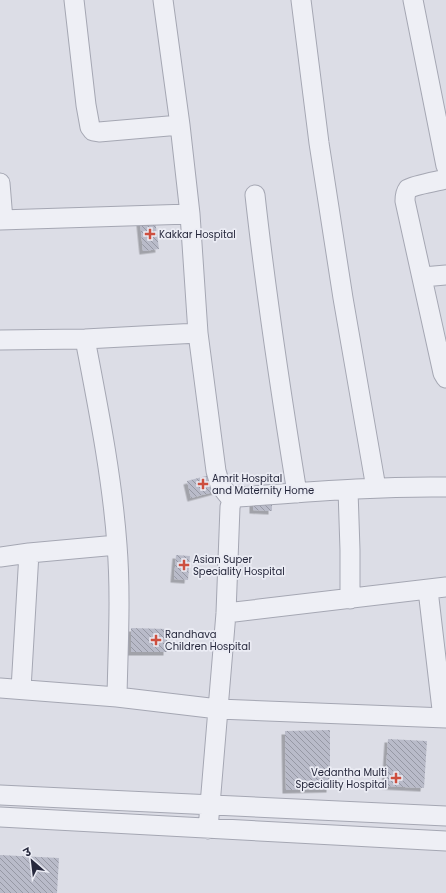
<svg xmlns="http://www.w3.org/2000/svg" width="446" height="893" font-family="Poppins,'Noto Sans Devanagari',sans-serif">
<defs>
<pattern id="building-back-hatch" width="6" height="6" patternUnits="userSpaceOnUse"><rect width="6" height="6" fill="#b9bbc9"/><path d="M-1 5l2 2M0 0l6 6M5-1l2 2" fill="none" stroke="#9698a4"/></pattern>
<filter id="shadow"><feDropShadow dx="-3.5" dy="3.5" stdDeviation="0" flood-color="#0004"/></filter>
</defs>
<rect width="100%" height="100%" fill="#dcdde6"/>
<path fill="url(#building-back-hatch)" filter="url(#shadow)" d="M155 220 159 249 143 251 140 222Z
M213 474 217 491 191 498 187 481Z
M253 498 272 499V511L253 510Z
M176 555 190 556 188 580 174 579Z
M131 628 167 629V652H131Z
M330 730V789L286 790 285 731Z
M388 739 427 741 424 788 385 786Z
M0 855 59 858 57 893H0Z"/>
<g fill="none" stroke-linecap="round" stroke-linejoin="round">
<g stroke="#a5a7b3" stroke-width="21">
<path id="minor" d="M74 0 86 105 90 127 93 131 99 132 180 125
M163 0 180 125 190 214 198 333 216 471 220 485 232 500
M301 0 319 143 343 298 376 488
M413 0 446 166
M446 179C438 181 414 185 408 189 405 193 405 197 405 201L443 373 446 378
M0 183 3 220
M255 195C266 295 281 394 297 493
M0 220 190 214
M423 277 446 275
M85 339C98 407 112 476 117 545 121 595 118 646 117 697
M0 340 85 339 198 333
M348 490 350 550V599
M0 557 29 553 117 545
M428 590 443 718
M226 613 446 587
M0 688 117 697 218 709 446 718
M21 689 29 553
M0 795 446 816
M0 817 446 841
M208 829 226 613 230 507 232 500 238 497C308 492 377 486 446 487"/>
</g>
<use href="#minor" stroke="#eeeff5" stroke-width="19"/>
</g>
<g fill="#cd4f3f" stroke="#ebecf4" stroke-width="1.5">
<path d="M148 228h4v4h4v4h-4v4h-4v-4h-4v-4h4z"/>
<path d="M201 478h4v4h4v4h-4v4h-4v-4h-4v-4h4z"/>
<path d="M182 559h4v4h4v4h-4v4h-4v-4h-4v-4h4z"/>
<path d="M154 634h4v4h4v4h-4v4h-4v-4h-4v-4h4z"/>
<path d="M394 772h4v4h4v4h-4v4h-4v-4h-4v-4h4z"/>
</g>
<g text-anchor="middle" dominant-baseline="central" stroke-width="3.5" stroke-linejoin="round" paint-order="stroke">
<g font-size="10" fill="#26283c" stroke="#ebecf4" text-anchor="start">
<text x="159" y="234">Kakkar Hospital</text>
<text x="212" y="478">Amrit Hospital<tspan x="212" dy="12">and Maternity Home</tspan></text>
<text x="193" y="559">Asian Super<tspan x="193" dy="12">Speciality Hospital</tspan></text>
<text x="165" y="634">Randhava<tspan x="165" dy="12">Children Hospital</tspan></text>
<text x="387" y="772" text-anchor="end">Vedantha Multi<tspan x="387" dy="12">Speciality Hospital</tspan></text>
</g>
</g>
<g transform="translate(32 861) rotate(332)" stroke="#ebecf4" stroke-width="3" paint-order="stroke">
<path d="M0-3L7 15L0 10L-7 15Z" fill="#26283c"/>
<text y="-6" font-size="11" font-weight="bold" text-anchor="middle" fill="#26283c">उ</text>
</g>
</svg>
